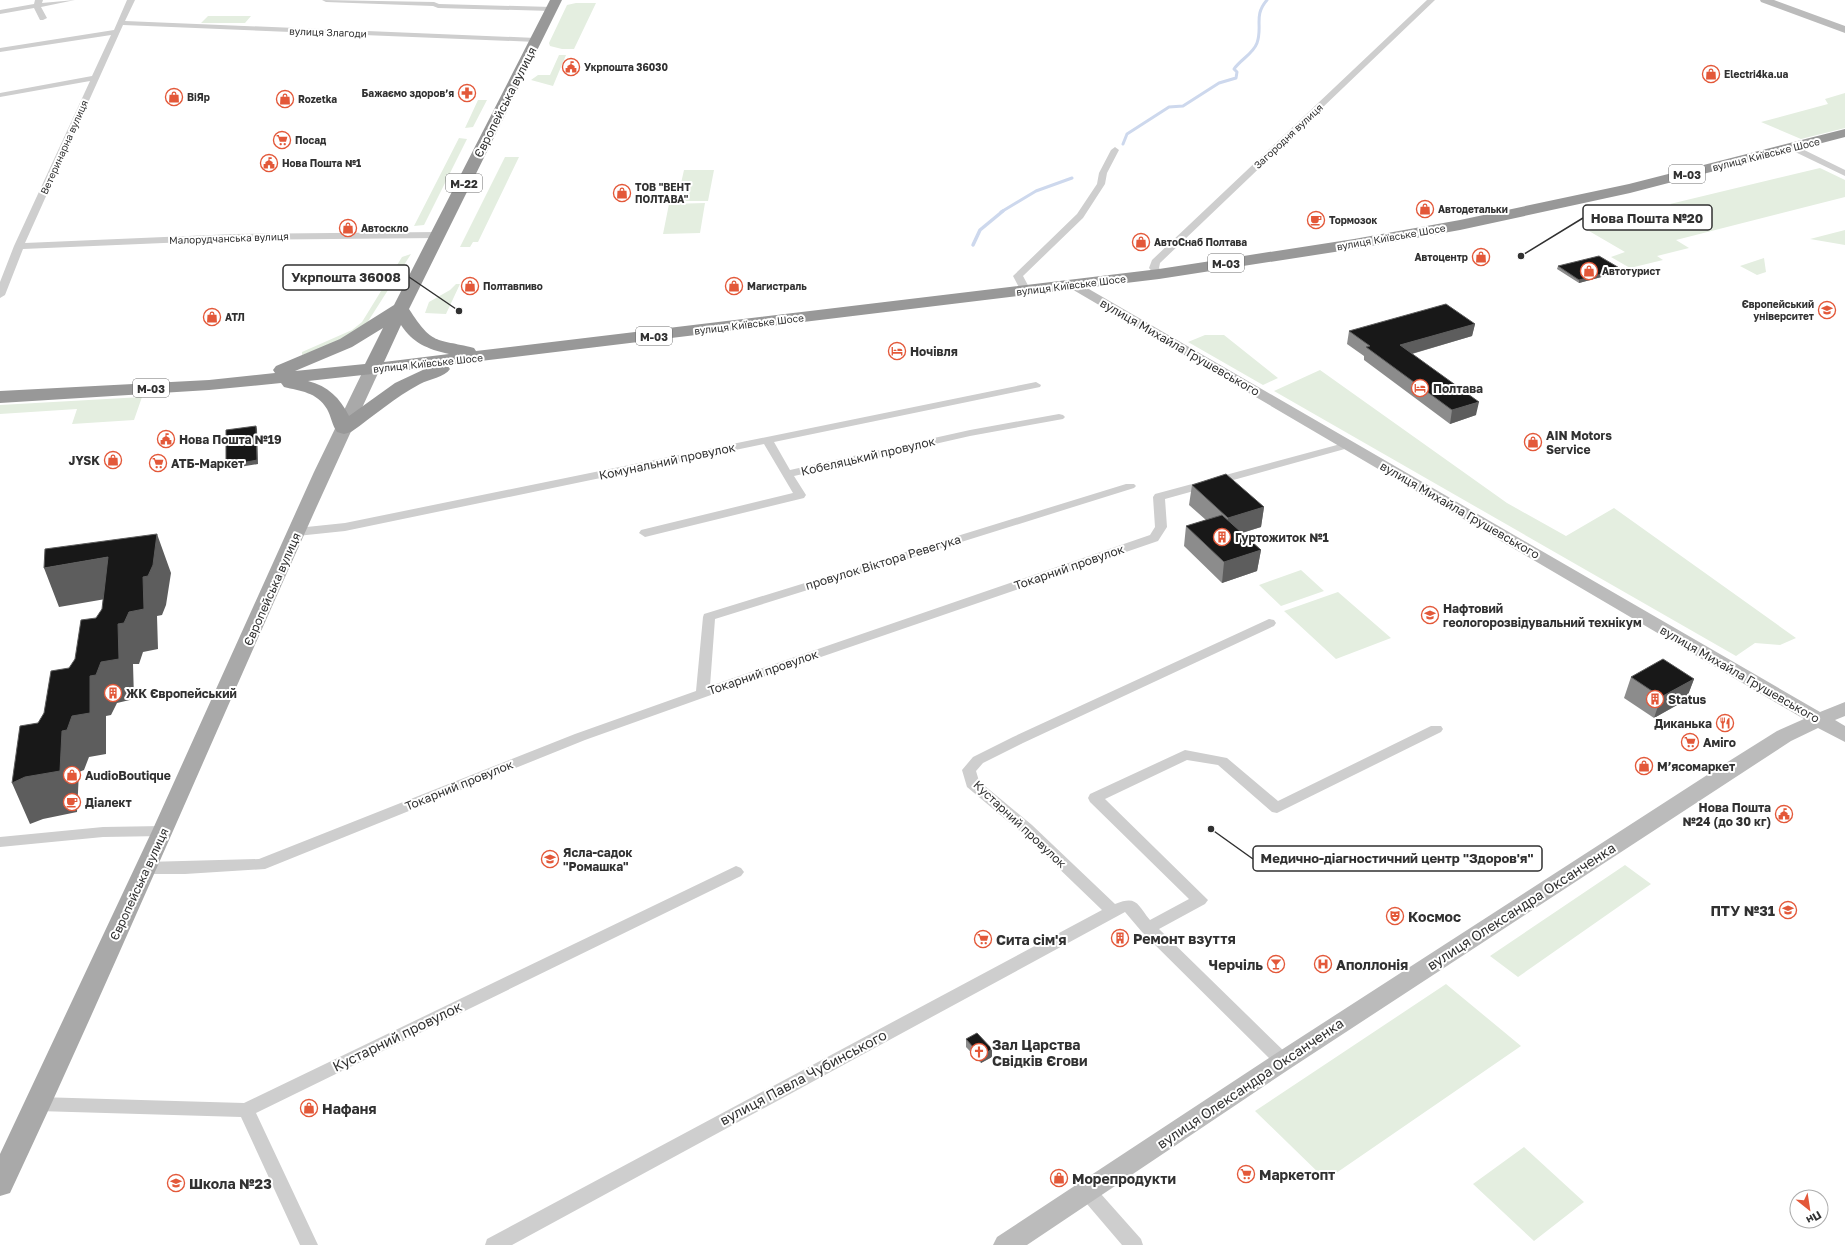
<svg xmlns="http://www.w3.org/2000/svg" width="1845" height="1245" font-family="'Golos Text',sans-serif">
<rect width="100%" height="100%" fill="#fff"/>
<path fill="#e4eee0" d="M576 3H596L574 49H562L550 46 549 43 567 5Z
M208 16H251L245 23H201Z
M559 55H566L553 86 531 80 538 75H550Z
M1845 93V128L1801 139 1761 122 1828 104 1825 99Z
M478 100H487L473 127 465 128Z
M459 138 467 139 424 225 414 226Z
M505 157H519L478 242H473L470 247H460Z
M1820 168 1845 180V197L1676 240 1689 248 1657 256 1663 260 1630 268 1611 257 1625 252 1589 231 1678 209 1670 204Z
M684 170H714L708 201H677Z
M705 203 700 233 663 234 669 204Z
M1845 230V245L1810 239Z
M411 254 367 323 338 342 302 355V352L352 330 362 322 402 257Z
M1764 258 1766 272 1757 275 1740 266Z
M456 284H460L446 314 425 313 429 302 450 290Z
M1205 335H1224L1278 378 1263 385 1188 342Z
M1320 370 1507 503 1566 536 1614 508 1796 638 1780 645 1755 643 1736 656 1274 391Z
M142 397 134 420 72 424 77 409 0 414V405Z
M1301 570 1324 591 1281 606 1259 585Z
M1338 592 1391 638 1336 659 1284 611Z
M1625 865 1651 884 1518 977 1490 956Z
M1446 984 1521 1046 1326 1180 1255 1111Z
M1524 1147 1584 1202 1534 1241 1473 1184Z"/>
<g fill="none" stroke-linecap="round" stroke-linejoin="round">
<path stroke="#cdd8ed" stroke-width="3" d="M1123 144 1127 134 1169 107 1183 106 1219 83 1236 78 1237 72 1234 69C1241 59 1253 54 1257 43 1263 26 1253 16 1267 0
M1001 212 1036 191 1072 178"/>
<path stroke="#cdd8ed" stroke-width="3.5" d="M973 245 980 230 1003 211"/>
<path fill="#cecece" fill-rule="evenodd" d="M35 0H43L42 3 75 0 41 7 47 18 43 20H40L34 8 0 14V10L34 4Z
M127 0H135L125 21 536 38 540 40 536 42 123 25 25 243 234 234 438 232 443 235 438 238 234 240 23 249 5 295 0 298V282L14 246 90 81 0 97V93L92 76 111 35 0 52V48L114 30Z
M322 0 434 2 439 4 552 7 556 9 552 11 438 8 433 6 326 2Z
M1427 0H1435L1160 263 1159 268 1164 274 1162 276H1156L1149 268 1152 260Z
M1792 144 1845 170V176L1789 149V145Z
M1115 147 1119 150 1107 173 1105 184 1083 218 1023 276 1031 291 1030 293H1022L1013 276 1077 214 1097 184 1099 173 1111 150Z
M1036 382 1041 385 1040 387 774 442 790 470 970 430 1059 414 1063 415 1065 417 1063 419 970 436 794 476 806 495 804 498 645 537 639 533 641 530 793 493 764 444 345 531 297 536 291 532 297 528 345 523Z
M1348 442 1352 443 1354 445 1352 447 1165 499 1167 527 1158 541 725 690 585 740 265 869 185 874H146L141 872 138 868 141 864 146 862 259 859 575 734 696 691 703 617 704 614 1126 484H1134L1136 486 1134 488 715 619 710 686 1150 535 1155 527 1153 497 1155 494Z
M1269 619 1274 620 1276 623 1274 626 1023 743 983 763 976 771 979 781 1032 825 1115 904C1137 895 1137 904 1150 920L1189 899 1090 802 1088 798 1090 794 1185 750 1227 758 1278 801 1431 726H1441L1443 729 1441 732 1277 813 1272 812 1218 765 1187 760 1105 799 1208 900 1205 904 1159 929 1289 1056 1292 1061 1289 1066 1283 1068 1277 1066 1142 932 1125 912 512 1245H485L487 1239 1102 910 1022 833 967 787 962 770 973 757 1013 737Z
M163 826 168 827 170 831 168 835 163 836 103 837 0 847V837L103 827Z
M736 866 741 868 744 872 741 876 256 1113 318 1245H300L241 1117 38 1111 32 1109 29 1104 32 1099 38 1097 244 1103Z
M1087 1183 1093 1185 1141 1239 1143 1245H1122L1081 1197 1078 1191 1081 1185Z"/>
<path fill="#bbb" fill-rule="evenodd" d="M1760 0H1774L1845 26V33L1761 2Z
M1075 281 1820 712 1845 702V716L1835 720 1845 726V742L1818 728 1791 741 1291 1068 1027 1245H993L997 1237 1275 1054 1718 768 1777 731 1804 719 1070 288 1068 285 1070 282Z"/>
<path fill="#a9a9a9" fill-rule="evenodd" d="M372 364 378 366 380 369C252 642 138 920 10 1193L0 1196V1154L152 831 314 472 364 369 366 366Z"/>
<path fill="#989898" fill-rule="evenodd" d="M550 0H562L409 309C433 346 435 338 474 348L476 351 1159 269 1354 239 1460 220 1629 184 1845 129V137L1630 193 1460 230 1354 249 1159 279 447 365 450 369C445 377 429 379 420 384 395 397 374 416 351 432L344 434 337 432C332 425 331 416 327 409 317 392 300 391 284 387L281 383 209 390 0 403V391L209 380 275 373 273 370 276 366 340 339 394 305ZM401 325C413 343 427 349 449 354L384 362ZM383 328 365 364 295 371 352 347ZM427 368 395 383 349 416C340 398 328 386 308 381Z"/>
</g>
<path fill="#8c8c8c" d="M1558 266 1621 269 1620 272 1579 283 1557 269Z
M1475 324 1472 336 1412 354 1476 415 1450 424 1364 360V356L1347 344 1349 331Z
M1192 485 1264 507 1261 527 1242 533 1261 550 1257 571 1222 583 1184 546 1186 526 1206 520 1189 505Z
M1631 677 1694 679 1686 700 1654 718 1624 698Z
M966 1039 992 1057 981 1063 966 1047Z"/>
<path fill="#5d5d5d" d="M1621 269 1620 272 1579 283V280Z
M1475 324 1472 336 1397 358 1400 345Z
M1479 402 1476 415 1450 424 1452 410Z
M256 426 257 429 258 464 227 469 226 466Z
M1264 507 1261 527 1225 538 1228 518Z
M157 534 171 573 166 605 162 615 157 616 158 649 143 652 139 664H133L134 699 117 703 111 715 106 716V754L89 757 84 770 79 772 77 812 43 819 30 824 12 783 62 731 90 676 118 624 129 612 143 577Z
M1261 550 1257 571 1222 583 1224 562Z
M108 557 123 596 59 607 44 568Z
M1694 679 1686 700 1654 718 1661 697Z
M992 1049V1057L981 1063V1056Z"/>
<path fill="#181818" stroke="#5d5d5d" d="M1599 256 1621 269 1579 280 1558 266Z
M1446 304 1475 324 1400 345 1479 402 1452 410 1366 347 1370 346 1349 331Z
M256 426 257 460 226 466V430Z
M1226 474 1264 507 1228 518 1192 485Z
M1222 515 1261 550 1224 562 1186 526Z
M157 534 153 565 148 576 143 577 144 609 129 612 124 623 118 624 119 659 101 662 96 675 90 676V713L72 716 67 730 62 731 60 771 25 777 12 783 20 726 38 723 44 713 51 671 69 668 75 659 81 620 96 618 102 609 108 557 44 568 45 549Z
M1663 659 1694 679 1661 697 1631 677Z
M977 1033 992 1049 981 1056 966 1039Z"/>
<defs>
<g id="civic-ring" transform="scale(0.9)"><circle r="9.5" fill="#fff" stroke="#e35839" stroke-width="1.5"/><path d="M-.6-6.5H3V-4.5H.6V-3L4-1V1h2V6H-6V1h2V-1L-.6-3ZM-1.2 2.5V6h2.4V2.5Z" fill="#e35839"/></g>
<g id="shop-ring" transform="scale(0.9)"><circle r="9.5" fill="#fff" stroke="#e35839" stroke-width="1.5"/><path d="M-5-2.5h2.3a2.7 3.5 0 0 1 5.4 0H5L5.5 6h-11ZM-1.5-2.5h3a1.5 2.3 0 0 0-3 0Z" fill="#e35839"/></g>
<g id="pharmacy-ring" transform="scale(0.9)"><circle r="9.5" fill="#fff" stroke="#e35839" stroke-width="1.5"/><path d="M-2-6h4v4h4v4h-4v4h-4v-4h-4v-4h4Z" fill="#e35839"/></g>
<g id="supermarket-ring" transform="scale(0.9)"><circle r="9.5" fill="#fff" stroke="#e35839" stroke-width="1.5"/><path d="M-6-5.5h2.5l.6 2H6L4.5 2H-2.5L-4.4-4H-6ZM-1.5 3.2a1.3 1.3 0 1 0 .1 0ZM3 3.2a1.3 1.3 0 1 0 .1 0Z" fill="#e35839"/></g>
<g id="cafe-ring" transform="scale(0.9)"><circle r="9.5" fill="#fff" stroke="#e35839" stroke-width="1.5"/><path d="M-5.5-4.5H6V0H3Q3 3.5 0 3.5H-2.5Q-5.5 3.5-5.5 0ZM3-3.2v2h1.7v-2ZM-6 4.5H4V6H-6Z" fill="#e35839"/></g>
<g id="university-ring" transform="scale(0.9)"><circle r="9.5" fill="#fff" stroke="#e35839" stroke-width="1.5"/><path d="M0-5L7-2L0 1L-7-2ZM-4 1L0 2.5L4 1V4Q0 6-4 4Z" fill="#e35839"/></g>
<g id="hotel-ring" transform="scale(0.9)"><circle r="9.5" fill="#fff" stroke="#e35839" stroke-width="1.5"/><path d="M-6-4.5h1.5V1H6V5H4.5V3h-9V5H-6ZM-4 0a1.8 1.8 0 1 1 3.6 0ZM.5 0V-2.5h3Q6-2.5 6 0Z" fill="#e35839"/></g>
<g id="building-ring" transform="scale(0.9)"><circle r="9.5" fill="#fff" stroke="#e35839" stroke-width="1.5"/><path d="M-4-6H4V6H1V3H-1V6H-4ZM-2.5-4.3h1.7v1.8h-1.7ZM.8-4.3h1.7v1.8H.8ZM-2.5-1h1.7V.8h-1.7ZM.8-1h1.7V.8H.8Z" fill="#e35839"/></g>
<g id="restaurant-ring" transform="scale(0.9)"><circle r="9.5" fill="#fff" stroke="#e35839" stroke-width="1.5"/><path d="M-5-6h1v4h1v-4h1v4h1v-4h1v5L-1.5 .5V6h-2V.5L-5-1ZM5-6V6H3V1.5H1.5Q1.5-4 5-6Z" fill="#e35839"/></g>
<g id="school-ring" transform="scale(0.9)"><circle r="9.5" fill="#fff" stroke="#e35839" stroke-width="1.5"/><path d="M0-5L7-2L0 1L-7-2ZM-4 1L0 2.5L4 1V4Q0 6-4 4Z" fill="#e35839"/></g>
<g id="theatre-ring" transform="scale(0.9)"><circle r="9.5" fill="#fff" stroke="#e35839" stroke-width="1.5"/><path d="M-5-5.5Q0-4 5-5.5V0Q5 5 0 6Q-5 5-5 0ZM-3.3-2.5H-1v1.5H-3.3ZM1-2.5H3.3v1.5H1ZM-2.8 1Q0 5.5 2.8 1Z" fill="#e35839"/></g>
<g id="bar-ring" transform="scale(0.9)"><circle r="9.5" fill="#fff" stroke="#e35839" stroke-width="1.5"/><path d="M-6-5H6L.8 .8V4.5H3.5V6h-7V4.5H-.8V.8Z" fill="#e35839"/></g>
<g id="hospital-ring" transform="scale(0.9)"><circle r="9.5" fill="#fff" stroke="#e35839" stroke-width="1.5"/><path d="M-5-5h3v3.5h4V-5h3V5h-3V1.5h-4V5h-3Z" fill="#e35839"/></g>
<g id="church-ring" transform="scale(0.9)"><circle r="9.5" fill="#fff" stroke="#e35839" stroke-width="1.5"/><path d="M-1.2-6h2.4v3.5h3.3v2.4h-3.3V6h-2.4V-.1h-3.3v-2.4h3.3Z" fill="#e35839"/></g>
</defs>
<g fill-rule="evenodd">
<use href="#civic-ring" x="571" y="67"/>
<use href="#shop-ring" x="1711" y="74"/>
<use href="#pharmacy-ring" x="467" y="93"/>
<use href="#shop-ring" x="174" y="97"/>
<use href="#shop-ring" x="285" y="99"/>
<use href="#supermarket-ring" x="282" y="140"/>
<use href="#civic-ring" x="269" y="163"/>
<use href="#shop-ring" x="622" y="193"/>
<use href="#shop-ring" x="1425" y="209"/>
<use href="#cafe-ring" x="1316" y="220"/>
<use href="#shop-ring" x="348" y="228"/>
<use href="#shop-ring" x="1141" y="242"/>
<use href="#shop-ring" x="1481" y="257"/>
<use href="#shop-ring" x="1589" y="271"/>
<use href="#shop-ring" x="470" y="286"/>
<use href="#shop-ring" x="734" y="286"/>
<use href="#university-ring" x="1827" y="310"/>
<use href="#shop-ring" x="212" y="317"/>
<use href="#hotel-ring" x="897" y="351"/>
<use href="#hotel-ring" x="1420" y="388"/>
<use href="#civic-ring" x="166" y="439"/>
<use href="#shop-ring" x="1533" y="442"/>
<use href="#shop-ring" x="113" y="460"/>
<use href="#supermarket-ring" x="158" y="463"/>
<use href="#building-ring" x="1222" y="537"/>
<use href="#university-ring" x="1430" y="615"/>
<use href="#building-ring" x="113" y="693"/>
<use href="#building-ring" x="1655" y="699"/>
<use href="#restaurant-ring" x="1725" y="723"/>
<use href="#supermarket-ring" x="1690" y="742"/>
<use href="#shop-ring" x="1644" y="766"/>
<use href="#shop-ring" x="72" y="775"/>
<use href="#cafe-ring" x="72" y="802"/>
<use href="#civic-ring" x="1784" y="814"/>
<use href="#school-ring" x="550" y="859"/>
<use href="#university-ring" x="1788" y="910"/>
<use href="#theatre-ring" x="1395" y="916"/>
<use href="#building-ring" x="1120" y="938"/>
<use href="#supermarket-ring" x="983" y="939"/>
<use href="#bar-ring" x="1276" y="964"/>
<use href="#hospital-ring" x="1323" y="964"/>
<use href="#church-ring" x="979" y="1052"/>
<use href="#shop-ring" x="309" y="1108"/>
<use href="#supermarket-ring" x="1246" y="1174"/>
<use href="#shop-ring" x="1059" y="1178"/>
<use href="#school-ring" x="176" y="1183"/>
</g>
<g text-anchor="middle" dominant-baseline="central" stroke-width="4" stroke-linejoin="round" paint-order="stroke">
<g font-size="10" fill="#313131" stroke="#fff">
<text transform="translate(328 32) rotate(2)">вулиця Злагоди</text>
<text transform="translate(1288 136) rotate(-43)">Загородня вулиця</text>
<text transform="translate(64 147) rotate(-66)">Ветеринарна вулиця</text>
<text transform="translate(1766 154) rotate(-14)">вулиця Київське Шосе</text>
<text transform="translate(1391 237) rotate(-10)">вулиця Київське Шосе</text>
<text transform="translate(229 238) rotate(-2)">Малорудчанська вулиця</text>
<text transform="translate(1071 285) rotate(-7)">вулиця Київське Шосе</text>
<text transform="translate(749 324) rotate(-7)">вулиця Київське Шосе</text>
<text transform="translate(428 363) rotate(-6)">вулиця Київське Шосе</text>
</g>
<g font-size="10" font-weight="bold" fill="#313131" stroke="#fff" text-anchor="start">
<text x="584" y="67">Укрпошта 36030</text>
<text x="1724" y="74">Electri4ka.ua</text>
<text x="454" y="93" text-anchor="end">Бажаємо здоровʼя</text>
<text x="187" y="97">ВіЯр</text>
<text x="298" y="99">Rozetka</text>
<text x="295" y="140">Посад</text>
<text x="282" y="163">Нова Пошта №1</text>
<text x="635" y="187">ТОВ "ВЕНТ<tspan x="635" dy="12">ПОЛТАВА"</tspan></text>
<text x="1438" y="209">Автодетальки</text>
<text x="1329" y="220">Тормозок</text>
<text x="361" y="228">Автоскло</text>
<text x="1154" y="242">АвтоСнаб Полтава</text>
<text x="1468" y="257" text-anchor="end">Автоцентр</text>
<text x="1602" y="271">Автотурист</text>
<text x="483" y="286">Полтавпиво</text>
<text x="747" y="286">Магистраль</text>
<text x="1814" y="304" text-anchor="end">Європейський<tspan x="1814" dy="12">університет</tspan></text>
<text x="225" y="317">АТЛ</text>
</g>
<g fill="#fff" stroke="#6f6f6f" stroke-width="1">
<rect x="1669" y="165" width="36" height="18" rx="3"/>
<rect x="446" y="174" width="36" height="18" rx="3"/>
<rect x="1208" y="254" width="36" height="18" rx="3"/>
<rect x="636" y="327" width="36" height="18" rx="3"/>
<rect x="133" y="379" width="36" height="18" rx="3"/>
</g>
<g font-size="11" font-weight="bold" fill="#313131">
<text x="1687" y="174">М-03</text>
<text x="464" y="183">М-22</text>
<text x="1226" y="263">М-03</text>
<text x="654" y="336">М-03</text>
<text x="151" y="388">М-03</text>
</g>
<g font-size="12" fill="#313131" stroke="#fff">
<text transform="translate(505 102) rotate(-63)">Європейська вулиця</text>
<text transform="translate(1180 347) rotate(30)">вулиця Михайла Грушевського</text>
<text transform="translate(868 456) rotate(-13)">Кобеляцький провулок</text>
<text transform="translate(667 461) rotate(-12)">Комунальний провулок</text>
<text transform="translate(1460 510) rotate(30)">вулиця Михайла Грушевського</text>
<text transform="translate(883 562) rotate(-17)">провулок Віктора Ревегука</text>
<text transform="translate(1069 567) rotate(-19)">Токарний провулок</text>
<text transform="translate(272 589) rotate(-66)">Європейська вулиця</text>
<text transform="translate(763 672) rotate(-19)">Токарний провулок</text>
<text transform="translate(1740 674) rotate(30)">вулиця Михайла Грушевського</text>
<text transform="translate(459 785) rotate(-22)">Токарний провулок</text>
<text transform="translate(1020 824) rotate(43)">Кустарний провулок</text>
<text transform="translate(139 884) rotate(-65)">Європейська вулиця</text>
</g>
<g font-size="12" font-weight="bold" fill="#313131" stroke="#fff" text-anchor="start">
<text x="910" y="351">Ночівля</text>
<text x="1433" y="388">Полтава</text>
<text x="1546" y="435">AIN Motors<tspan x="1546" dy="14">Service</tspan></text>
<text x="179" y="439">Нова Пошта №19</text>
<text x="100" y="460" text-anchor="end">JYSK</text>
<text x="171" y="463">АТБ-Маркет</text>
<text x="1235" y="537">Гуртожиток №1</text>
<text x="1443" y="608">Нафтовий<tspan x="1443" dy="14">геологорозвідувальний технікум</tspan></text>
<text x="126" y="693">ЖК Європейський</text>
<text x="1668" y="699">Status</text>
<text x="1712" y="723" text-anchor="end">Диканька</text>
<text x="1703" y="742">Аміго</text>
<text x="1657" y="766">Мʼясомаркет</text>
<text x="85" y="775">AudioBoutique</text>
<text x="85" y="802">Діалект</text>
<text x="1771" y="807" text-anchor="end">Нова Пошта<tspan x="1771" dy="14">№24 (до 30 кг)</tspan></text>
<text x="563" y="852">Ясла-садок<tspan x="563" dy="14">"Ромашка"</tspan></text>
</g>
<g font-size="14" fill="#313131" stroke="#fff">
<text transform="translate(1521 906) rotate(-33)">вулиця Олександра Оксанченка</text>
<text transform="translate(397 1036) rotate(-26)">Кустарний провулок</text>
<text transform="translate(803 1077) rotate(-28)">вулиця Павла Чубинського</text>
<text transform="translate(1250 1083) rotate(-34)">вулиця Олександра Оксанченка</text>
</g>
<g font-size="14" font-weight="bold" fill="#313131" stroke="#fff" text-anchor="start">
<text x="1775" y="910" text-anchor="end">ПТУ №31</text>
<text x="1408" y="916">Космос</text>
<text x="1133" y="938">Ремонт взуття</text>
<text x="996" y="939">Сита сім'я</text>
<text x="1263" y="964" text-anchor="end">Черчіль</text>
<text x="1336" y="964">Аполлонія</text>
<text x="992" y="1044">Зал Царства<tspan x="992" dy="16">Cвідків Єгови</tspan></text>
<text x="322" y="1108">Нафаня</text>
<text x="1259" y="1174">Маркетопт</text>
<text x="1072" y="1178">Морепродукти</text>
<text x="189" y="1183">Школа №23</text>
</g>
</g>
<path fill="none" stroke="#313131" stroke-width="1.5" d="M1521 256L1583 218M459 311L409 277M1211 829L1253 859"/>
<g fill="#313131" stroke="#fff" stroke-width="1.5">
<circle cx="1521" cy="256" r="4"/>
<circle cx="459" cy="311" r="4"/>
<circle cx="1211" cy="829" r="4"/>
</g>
<g fill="#fff" stroke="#313131" stroke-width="1.5">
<rect x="1583" y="205" width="129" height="25" rx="4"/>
<rect x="283" y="265" width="126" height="25" rx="4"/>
<rect x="1253" y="846" width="289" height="25" rx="4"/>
</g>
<g font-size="13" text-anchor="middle" font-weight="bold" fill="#313131">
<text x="1647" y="223">Нова Пошта №20</text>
<text x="346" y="282">Укрпошта 36008</text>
<text x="1397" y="863">Медично-діагностичний центр "Здоров'я"</text>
</g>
<g transform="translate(1809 1209) rotate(150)"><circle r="19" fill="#ffffff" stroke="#adadad"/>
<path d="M0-3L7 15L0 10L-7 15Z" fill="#e35839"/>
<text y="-6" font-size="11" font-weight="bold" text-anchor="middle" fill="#313131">Пн</text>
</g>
</svg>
